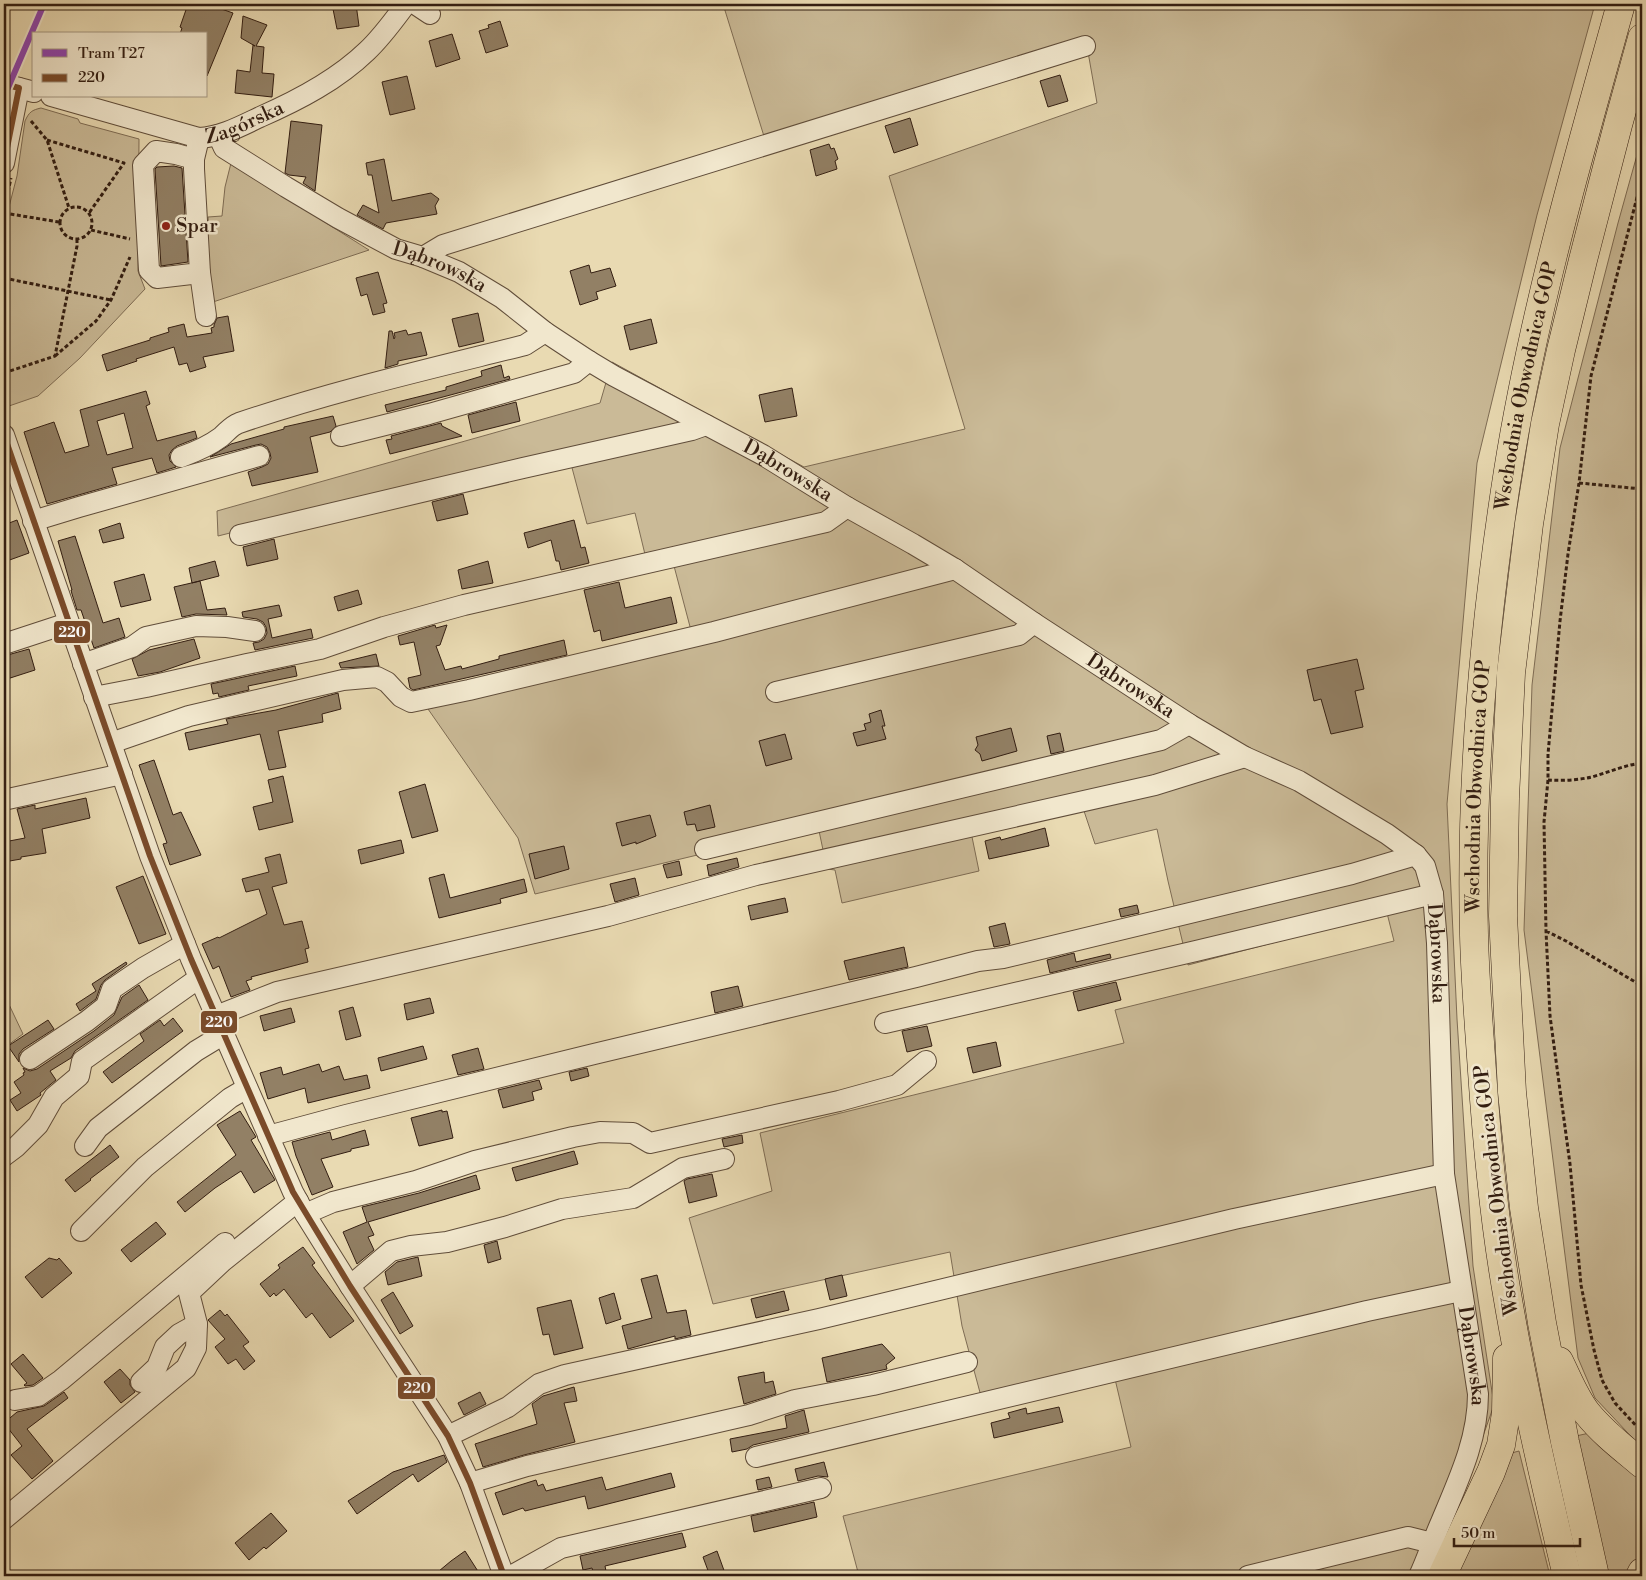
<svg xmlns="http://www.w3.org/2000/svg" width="1646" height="1580" font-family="'Libre Bodoni',serif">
<rect width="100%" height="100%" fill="#e9dab2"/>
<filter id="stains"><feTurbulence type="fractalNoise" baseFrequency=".004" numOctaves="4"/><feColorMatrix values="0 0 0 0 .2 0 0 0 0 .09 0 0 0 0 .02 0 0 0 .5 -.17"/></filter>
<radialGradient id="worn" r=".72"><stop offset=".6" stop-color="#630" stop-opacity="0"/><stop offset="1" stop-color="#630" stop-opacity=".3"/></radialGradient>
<path fill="#caba97" stroke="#7e6c54" d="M723 4H1595L1537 215 1477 463 1447 804 1457 1019 1473 1266 1494 1405 1442 1552 1431 1576H931L929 1572 913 1576H859L843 1516 1131 1447 1115 1379 985 1411 962 1326 950 1252 713 1304 689 1218 772 1191 760 1133 1124 1043 1115 1010 1394 941 1387 913 1188 965 1168 881 1157 829 1095 844 1083 808 971 832 979 871 842 903 835 870 827 869 818 826 535 894 518 838 428 709 693 638 674 566 649 571 635 513 587 524 567 449 218 536 217 511 600 403 612 362 804 467 965 429 889 176 1097 103 1088 52 767 146Z
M41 108 78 119 80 123 139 139 138 271 145 289 80 358 38 396 9 406 4 386V226L17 176 25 121C29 112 32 110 41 108Z
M1642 137V1448L1595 1398 1578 1358 1524 930 1532 685 1560 448 1618 223Z
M231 163 369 250 210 303 204 231 209 230 208 217 222 216 225 187Z
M4 994 23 1034 4 1048Z
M1594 1432 1642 1474V1562L1631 1576H1609L1576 1436Z
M1519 1451 1550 1576H1450L1504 1455Z"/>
<path fill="#928065" stroke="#331e12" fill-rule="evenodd" d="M188 4H207L233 13 207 76 206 34H180L182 28 180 27Z
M332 4H356L359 26 337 29Z
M243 16 267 25 256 46 264 47 262 73 274 74 272 97 235 93 237 70 250 72 253 45 255 46 241 38Z
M500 21 508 46 486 53 479 31 489 28 488 25Z
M452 34 460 59 436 67 429 41Z
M1060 75 1068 101 1048 107 1040 81Z
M407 76 415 109 390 115 382 82Z
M910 118 918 145 894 153 885 126Z
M291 121 322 125 315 191 303 183 306 177 289 175 285 173Z
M829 144 831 149 834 148 838 159 835 161 837 169 816 176 810 150Z
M384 159 392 201 431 193 439 199 435 206 437 214 386 223 383 229 357 215 363 205 379 213 372 175H368L366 163Z
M174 166 182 168 188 262 161 266 155 169 157 167Z
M589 265 591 273 610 268 616 286 596 292 598 299 580 305 570 271Z
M378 272 387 303 383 304 385 312 373 315 367 294 361 296 356 278Z
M478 313 484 341 459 347 452 319Z
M228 316 234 351 203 357 206 367 190 372 187 363 179 365 174 347 136 359 137 361 107 371 102 355 150 340V338L169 332 168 328 184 324 187 337 212 333 211 328 214 327V325L217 318Z
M651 319 657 343 630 350 624 326Z
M406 330 408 335 421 332 427 355 398 361V364L385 368 389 331H392L394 339 395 337 394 333Z
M501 365 504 378 509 376 510 379 387 412 385 405 446 390V387L482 376 481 371Z
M792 388 797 416 765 422 759 395Z
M146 391 150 404 146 406 157 441 195 431 197 438 177 446 172 450 169 455 170 461 176 467 157 473 152 458 112 468 117 484 47 504 24 432 54 422 65 453 89 446 80 410ZM124 413 133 448 107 455 97 421Z
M516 402 520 421 472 433 468 415Z
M333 416 336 426 330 432 310 437 318 472 252 486 248 472 262 467 268 464 271 458 270 453 267 447 261 444 256 445 210 457 231 444 284 429V427Z
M441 423 442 426 462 436 390 454 386 440 392 439 391 436Z
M463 494 468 514 437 521 432 502Z
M17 520 29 553 4 562V525Z
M574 520 581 548 585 547 589 563 561 570 559 561H556L551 540 528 548 524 533Z
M120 523 124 538 103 543 99 530Z
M75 536 103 623 119 618 125 637 94 648 81 610H77L72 594 71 590H72L58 541Z
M274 539 278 559 247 566 243 547Z
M215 561 219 576 192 583 189 568Z
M488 561 493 583 462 589 458 570Z
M144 574 151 600 121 607 114 582Z
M200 581 207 610 225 608 227 615 196 614 182 617 174 587Z
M619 582 625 608 671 597 677 623 602 641 600 630 594 632 584 590Z
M358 590 362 604 338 611 334 597Z
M279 605 282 616 268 619 272 638 311 629 313 638 255 650 253 643 259 642 264 639 267 633 266 627 263 622 257 619 243 617 242 612Z
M435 625 436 628 447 625 440 645 436 646 445 670 461 666 462 669 499 659V656L564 640 567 655 413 690 410 688 408 678 421 675 414 642 400 645 398 636Z
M194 639 200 658 160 672 138 676 132 659 149 650Z
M29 649 35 670 4 680V656Z
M376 654 379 666 341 668 339 663Z
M1357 659 1364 689 1355 691 1363 727 1331 734 1321 699 1314 701 1307 670Z
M295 666 297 676 248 686 249 690 219 697 218 693 213 694 211 684Z
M338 693 341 709 322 714 323 722 278 731 286 767 269 770 260 734 189 750 185 733 228 724 226 719 276 710Z
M881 710 885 726H882L886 739 857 746 853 733 866 730 864 724 871 722 869 714Z
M1011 728 1017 751 982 761 980 754 975 750 978 745 976 737Z
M1060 733 1064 751 1051 754 1047 736Z
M785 734 792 759 766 766 759 741Z
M154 760 173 815 181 812 201 855 170 865 163 844 167 843 139 765Z
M283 776 293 822 259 830 253 807 273 802 268 780Z
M425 784 438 831 412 838 399 792Z
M86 798 90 818 42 829 46 853 21 857V859L4 862V842L25 838 17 809 35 805V809Z
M710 805 715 827 697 831 695 824 687 825 684 812Z
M650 815 656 836 636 844V842L622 846 616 823Z
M1045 828 1049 846 989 859 985 841 1000 837 1001 840Z
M401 840 404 853 361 864 358 850Z
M564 846 569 869 535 879 529 854Z
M280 854 287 883 272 887 284 925 302 921 309 948 305 949 308 962 251 977 252 979 246 981 250 990 231 997 219 966 213 969 202 944 218 937 219 938 267 914 259 889 246 892 242 879 269 872 265 858Z
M737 858 739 867 709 876 707 865Z
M679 861 682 875 667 878 663 865Z
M444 874 450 898 524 879 527 892 500 899 501 903 439 918 429 878Z
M143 876 166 934 139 944 116 887Z
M635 878 639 895 615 902 610 884Z
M785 898 788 912 751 920 748 906Z
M1137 905 1139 913 1121 917 1119 909Z
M1005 923 1010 944 994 947 989 927Z
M904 947 908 967 849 980 844 961Z
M1074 953 1076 962 1110 954 1111 958 1050 973 1047 960Z
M126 962 127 964 105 980 101 985 96 999 80 1011 76 1004 96 991 92 984Z
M1116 982 1121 1000 1078 1011 1073 992Z
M139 985 148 1000 75 1051 71 1058 50 1071 56 1080 40 1093 41 1095 17 1111 10 1100 21 1093 14 1082 24 1075 23 1073 25 1072 23 1068 30 1071 37 1069 94 1031 114 1015 122 997Z
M738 986 743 1006 715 1013 711 992Z
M430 998 434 1013 407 1020 404 1004Z
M353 1007 361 1036 346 1040 339 1011Z
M291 1008 295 1022 264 1031 260 1016Z
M173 1018 183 1031 112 1083 103 1072 144 1041 140 1034 160 1020 164 1026Z
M48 1020 54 1029 23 1049 19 1054V1062L8 1046Z
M927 1026 932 1046 907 1052 902 1031Z
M996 1042 1001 1066 973 1073 967 1048Z
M423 1046 427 1059 381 1071 378 1058Z
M478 1048 484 1069 458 1075 452 1055Z
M319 1064 322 1072 339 1066 344 1080 367 1075 370 1088 308 1103 305 1088 268 1099 260 1073 281 1067 283 1075Z
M587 1068 589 1076 571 1081 569 1072Z
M539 1080 542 1089 532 1092 534 1100 503 1108 498 1090Z
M442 1110V1112L447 1111 453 1138 419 1146 411 1118Z
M240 1111 256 1137 251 1140 275 1180 254 1193 241 1171 215 1188 185 1212 177 1202 236 1155 217 1125Z
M365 1130 369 1145 351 1149V1151L321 1159 333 1187 312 1195 296 1156 292 1142 330 1132 332 1140Z
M742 1135 743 1143 724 1147 722 1139Z
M110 1145 119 1157 90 1179 91 1180 75 1192 65 1180Z
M574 1151 578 1164 516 1181 512 1168Z
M712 1174 717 1196 689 1203 684 1181 687 1179Z
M476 1175 480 1189 368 1222 374 1235 368 1237 374 1250 357 1264 343 1232 367 1222 362 1207 419 1193Z
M156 1222 166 1234 131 1262 121 1250Z
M497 1241 501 1259 488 1263 484 1245Z
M303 1247 315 1263 312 1265 354 1321 330 1338 312 1313 306 1318 284 1289 276 1296 274 1293 270 1297 260 1284 280 1268 278 1265Z
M418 1257 422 1276 388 1285 385 1272 397 1262Z
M49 1258 57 1260 59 1258 72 1273 42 1298 25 1277Z
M657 1275 667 1313 686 1310 691 1335 675 1339V1336L628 1349 622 1326 652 1318 641 1279Z
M842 1275 847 1296 830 1300 825 1279Z
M784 1291 789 1310 756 1318 751 1299Z
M393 1292 413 1326 400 1334 381 1300Z
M614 1293 621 1319 606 1324 599 1298Z
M571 1300 583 1348 554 1355 549 1334 543 1335 537 1308Z
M220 1310 225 1316 227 1314 249 1342 243 1346 255 1361 244 1370 236 1359 228 1364 215 1347 225 1339 208 1320Z
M882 1344 895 1358 886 1365 887 1369 827 1382 822 1358Z
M23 1354 43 1378 33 1385 25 1386 24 1385 27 1383 11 1364Z
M120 1369 130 1380V1385L135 1392 121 1403 104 1382Z
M764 1372 765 1383 773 1381 776 1394 744 1404 738 1377Z
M574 1387 577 1401 564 1403 575 1442 524 1455 483 1467 475 1444 537 1424 532 1404 543 1396Z
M64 1392 68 1398 27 1429 53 1461 32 1479 11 1455 22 1446 4 1423 17 1412 44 1406Z
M480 1392 486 1404 464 1415 458 1403Z
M1059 1407 1063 1422 994 1438 991 1423 1010 1418 1008 1413 1026 1408 1027 1414Z
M804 1410 809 1432 753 1445 747 1449 732 1452 730 1439 787 1428 785 1416Z
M444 1455 447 1462 418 1482 413 1474 357 1514 348 1501 393 1472Z
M824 1462 828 1477 818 1476 798 1481 795 1469Z
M671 1473 675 1487 588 1509 585 1496 525 1511 523 1508 503 1515 495 1493 536 1480 538 1486 543 1484 546 1491 602 1477 606 1490Z
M769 1477 772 1487 758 1490 756 1480Z
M814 1502 817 1517 754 1532 751 1516Z
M271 1513 287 1531 266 1549 264 1547 249 1560 235 1543Z
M682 1533 686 1547 605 1566 607 1576H594L592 1568 583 1570 580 1556Z
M465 1551 481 1576H433L451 1561Z
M717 1551 726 1576H710L703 1557Z"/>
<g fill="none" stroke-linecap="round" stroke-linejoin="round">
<g stroke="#604d3a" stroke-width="22">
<g id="minor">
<path d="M415 4 430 14"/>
<path d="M4 84 34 92"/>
<path id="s1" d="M51 96 199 138C221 137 241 126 260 117 299 100 337 80 367 51 382 37 394 20 406 4"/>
<path id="s2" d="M218 135 224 148 286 187 338 218 396 249 423 257 459 272 502 298 545 332 589 361 614 376 763 455 847 507 913 544 955 569 1034 623 1189 724 1245 757 1299 781 1387 834 1416 855 1425 866 1433 894 1437 943 1444 1174 1478 1394C1478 1440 1458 1481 1441 1522 1433 1540 1427 1559 1419 1576"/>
<path d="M194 159 176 154 156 151 143 165 149 270 157 278 200 273 194 169V159L199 138"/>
<path d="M4 163 19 88"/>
<path d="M423 257 443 245 1085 46"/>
<path d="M200 273 206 316"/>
<path d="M4 435 150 856 191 959 293 1192 305 1214 350 1286 448 1436 470 1483 504 1576"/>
<path d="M341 436 429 414 574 373 589 361"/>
<path d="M181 457C195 452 209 446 221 437 228 431 231 426 239 423 333 391 429 369 525 345L545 332"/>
<path d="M33 521 79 507 259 456"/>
<path d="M240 535 523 468 692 430 706 425"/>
<path d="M4 644 68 623"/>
<path d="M83 664 132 647 146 637 196 626 227 627 255 631"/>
<path d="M776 692 1019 635 1034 623"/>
<path d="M94 697 146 687 247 664 320 649 384 627 464 605 826 522 847 507"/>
<path d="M111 743 189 716 343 680 377 677 387 682 401 697 411 702 469 690 714 632 955 569"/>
<path d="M8 799 122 774"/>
<path d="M705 849 1161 740 1189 724"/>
<path d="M216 1016 277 992 608 916 756 875 1155 785 1245 757"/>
<path d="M885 1023 1196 951 1433 894"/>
<path d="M30 1059 87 1021 106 1006 112 989 143 968 185 944"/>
<path d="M268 1136 346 1115 594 1054 916 977 978 961 1003 958 1352 874 1416 855"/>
<path d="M85 1146 98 1128 196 1051 224 1034"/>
<path d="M4 1156 16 1147 38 1125 54 1097 79 1076 82 1061 199 978"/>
<path d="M305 1214 333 1202 416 1181 475 1161 573 1137 600 1132 633 1133 650 1143 839 1101 897 1085 926 1061"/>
<path d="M81 1231 145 1167 230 1098 247 1088"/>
<path d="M350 1286 391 1251 411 1246 447 1242 505 1227 562 1209 633 1198 683 1168 724 1159"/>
<path d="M141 1382 157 1367 165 1347 179 1334 197 1324"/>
<path d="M15 1400 38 1396 61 1380 225 1243"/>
<path d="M448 1436 508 1407 539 1384 565 1375 819 1319 1234 1219 1444 1174"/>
<path d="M756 1457 1367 1311 1461 1291"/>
<path d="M470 1483 527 1466 749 1415 795 1400 873 1385 967 1362"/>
<path d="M4 1519 186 1368 196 1348 197 1324 189 1293 222 1262 298 1201"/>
<path d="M511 1576 561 1548 821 1488"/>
<path d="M1248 1576 1408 1537 1432 1543"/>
</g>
</g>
<g stroke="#331e12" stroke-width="29">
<g id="highway">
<path d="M1559 1361C1568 1379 1575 1398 1587 1413 1603 1433 1623 1448 1642 1464"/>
<path d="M1442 1576 1491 1472 1501 1445 1506 1413 1507 1358"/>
<path id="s3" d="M1567 1576C1545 1483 1523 1389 1507 1294 1494 1220 1487 1145 1482 1071 1479 1026 1475 980 1474 935 1470 780 1484 624 1508 471 1533 313 1578 158 1621 4"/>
<path d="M1595 1576 1565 1442 1542 1323 1524 1208 1512 1092 1503 916 1505 798 1511 673 1529 524 1545 424 1561 350 1583 260 1618 125 1642 38"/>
<path d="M1640 1576 1642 1572"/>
</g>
</g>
<path stroke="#331e12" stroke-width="3" stroke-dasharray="4 2.5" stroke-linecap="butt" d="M31 121 47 140 69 208
M47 140 124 163 89 213
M1642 178 1591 376 1579 483 1568 554 1560 621 1548 754V780L1544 822 1546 931 1550 1016 1570 1164 1581 1285 1594 1350 1602 1380 1615 1403 1642 1432
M60 223a16 16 0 1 1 32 0a16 16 0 1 1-32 0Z
M4 211 11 178
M4 213 59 222
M91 230 130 239
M4 278 111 300
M55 356 96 321 111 300 130 257
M4 373 55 356 77 246V240
M4 400 9 419
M1579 483 1642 489
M1548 780C1562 781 1578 780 1592 777 1609 772 1625 765 1642 763
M1546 931 1566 941 1642 986"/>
<use href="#minor" stroke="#f1e7cd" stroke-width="20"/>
<use href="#highway" stroke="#e9dab2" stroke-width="28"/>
<g stroke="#f1e7cd" stroke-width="10">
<path id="bus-1" d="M4 84 19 88 4 163
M4 435 150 856 191 959 293 1192 350 1286 448 1436 470 1483 504 1576"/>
</g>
<use href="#bus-1" stroke="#7a4b2a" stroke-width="6"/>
<g stroke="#f1e7cd" stroke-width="10">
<path id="tram-1" d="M4 97 44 4"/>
</g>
<use href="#tram-1" stroke="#8e44ad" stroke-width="6"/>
</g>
<circle fill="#8f2418" stroke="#f1e7cd" stroke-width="2" cx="166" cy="226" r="5"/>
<g text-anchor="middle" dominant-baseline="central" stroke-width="5" stroke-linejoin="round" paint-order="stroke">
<g font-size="20" fill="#331e12" stroke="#f1e7cd">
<text stroke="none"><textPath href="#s1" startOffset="202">Zagórska</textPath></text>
<text stroke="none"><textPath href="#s2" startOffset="261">Dąbrowska</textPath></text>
<text stroke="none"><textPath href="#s3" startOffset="1202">Wschodnia Obwodnica GOP</textPath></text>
<text stroke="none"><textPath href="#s2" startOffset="666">Dąbrowska</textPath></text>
<text stroke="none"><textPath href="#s2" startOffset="1071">Dąbrowska</textPath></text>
<text stroke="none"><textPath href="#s3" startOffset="798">Wschodnia Obwodnica GOP</textPath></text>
<text stroke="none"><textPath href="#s2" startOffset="1506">Dąbrowska</textPath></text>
<text transform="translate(1497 1190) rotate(-97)">Wschodnia Obwodnica GOP</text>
<text stroke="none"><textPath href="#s2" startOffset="1911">Dąbrowska</textPath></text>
</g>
<g font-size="20" fill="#331e12" stroke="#f1e7cd" text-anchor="start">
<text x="176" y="226">Spar</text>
</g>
</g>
<g stroke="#f1e7cd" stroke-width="2">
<rect x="53" y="620" width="38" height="24" rx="5" fill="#7a4b2a"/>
<rect x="200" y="1010" width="38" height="24" rx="5" fill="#7a4b2a"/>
<rect x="397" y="1376" width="39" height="24" rx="5" fill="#7a4b2a"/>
</g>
<g font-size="14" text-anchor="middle" font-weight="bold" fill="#fff">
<text x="72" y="637">220</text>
<text x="219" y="1027">220</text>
<text x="417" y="1393">220</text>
</g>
<rect width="1646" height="1580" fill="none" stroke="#e9dab2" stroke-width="20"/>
<rect x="5" y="5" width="1636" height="1570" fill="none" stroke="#331e12" stroke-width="2.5"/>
<rect x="10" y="10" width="1626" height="1560" fill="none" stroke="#331e12"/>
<rect x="32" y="32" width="175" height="65" fill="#f1e7cd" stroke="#a59782"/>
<rect x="42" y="49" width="25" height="8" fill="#8e44ad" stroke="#a59782"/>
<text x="78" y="58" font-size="15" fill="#331e12">Tram T27</text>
<rect x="42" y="74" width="25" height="8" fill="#7a4b2a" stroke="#a59782"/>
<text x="78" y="82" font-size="15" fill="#331e12">220</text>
<path d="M1454 1538v8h126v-8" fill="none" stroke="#331e12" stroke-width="2.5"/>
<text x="1461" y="1538" font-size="15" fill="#331e12" stroke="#f1e7cd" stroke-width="4" paint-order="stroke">50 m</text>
<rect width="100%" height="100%" filter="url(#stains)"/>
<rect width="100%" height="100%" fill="url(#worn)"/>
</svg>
